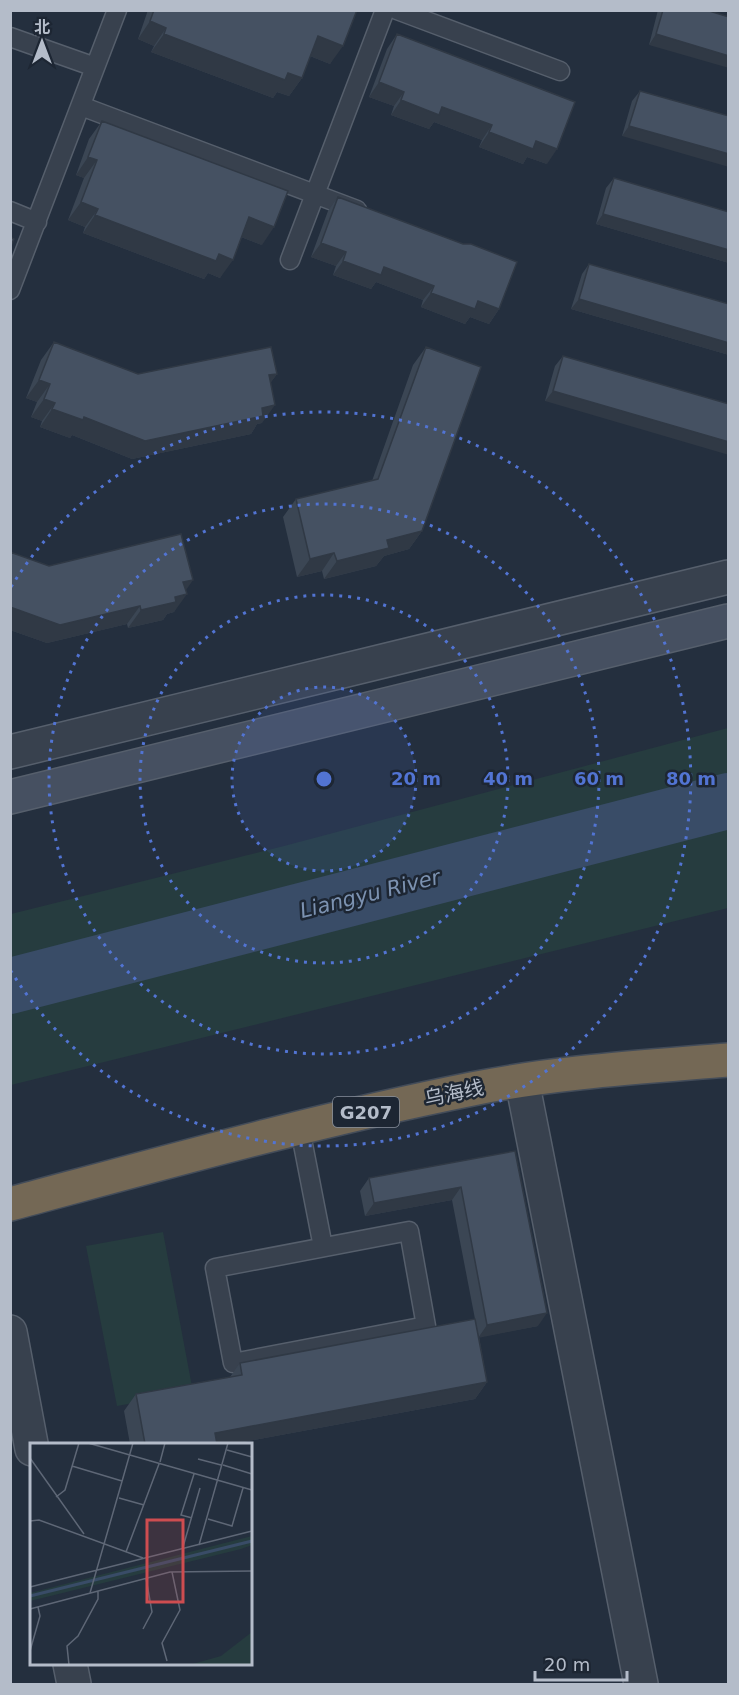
<svg xmlns="http://www.w3.org/2000/svg" width="739" height="1695" font-family="'DejaVu Sans','Noto Sans SC',sans-serif">
<rect width="100%" height="100%" fill="#242f3e"/>
<path fill="#263c3f" d="M728 728V908L11 1085V914L284 846Z
M163 1232 193 1392 117 1406 86 1246Z"/>
<g fill="none" stroke-linecap="round" stroke-linejoin="round">
<path stroke="#394c67" stroke-width="56" d="M10 986 728 801"/>
<g stroke="#565f6c" stroke-width="21">
<path id="lane" d="M397 10 560 71
M10 37 95 67
M81 106 357 210
M10 211 37 222
M290 260 385 10
M10 290 117 10
M300 1129 323 1247
M409 1231 426 1326 233 1363 215 1268Z"/>
</g>
<g stroke="#565f6c" stroke-width="36">
<path id="street" d="M10 752 728 577
M522 1081 641 1684
M10 1332 32 1449
M70 1664 74 1684"/>
</g>
<g stroke="#565f6c" stroke-width="36">
<path id="secondary" d="M10 797 728 621"/>
</g>
<g stroke="#434c59" stroke-width="36">
<path id="highway" d="M10 1204C163 1163 317 1120 472 1089 556 1072 643 1067 728 1060"/>
</g>
<use href="#lane" stroke="#38414e" stroke-width="18"/>
<use href="#street" stroke="#38414e" stroke-width="33"/>
<use href="#secondary" stroke="#465061" stroke-width="33"/>
<use href="#highway" stroke="#746855" stroke-width="33"/>
</g>
<path fill="#3b4654" d="M148 10H357L330 64 310 56 302 78 289 96 277 92 273 98 151 52 154 46 138 39Z
M658 10H706L649 45Z
M397 34 547 164 527 157 523 164 479 147 482 140 434 122 429 129 391 115 394 106 369 97 387 49Z
M640 91 729 116 622 136 632 101Z
M102 121 262 245 241 237 220 278 208 273 204 279 83 233 85 227 68 220 84 178 76 175 89 139Z
M614 178 729 212V263L596 224 606 188Z
M338 197 499 309 489 324 470 317 465 324 421 307 423 300 376 282 371 289 333 275 336 266 311 257 328 211Z
M589 264 729 304V355L571 309 582 274Z
M54 342 138 374H277L270 383 262 423 257 424 251 434 132 459 72 435 70 438 40 427 42 421 31 417 37 402 26 398 41 360Z
M426 347 422 531 409 549 384 556 376 566 324 579 322 571 297 577 283 517 296 499 372 481 413 365Z
M563 356 729 404 545 401 555 366Z
M10 552 49 566 186 590 174 612 167 614 163 620 128 628 127 624 47 643 10 630Z
M515 1151 538 1326 479 1337 487 1382 475 1399 232 1444H130L124 1411 136 1394 230 1377 240 1363 475 1319 452 1200 365 1216 360 1191 369 1178Z"/>
<path fill="#303945" d="M150 21 166 28 154 46 138 39Z
M164 34 288 73 302 78 289 96 277 92 273 98 151 52Z
M656 34 729 56V68L649 45Z
M318 36 343 46 330 64 305 54Z
M379 82 404 92 394 106 369 97Z
M401 100 442 107 492 125 482 140 434 122 429 129 391 115Z
M629 126 729 154V167L622 136Z
M489 132 536 141 557 149 547 164 527 157 523 164 479 147Z
M88 157 97 160 84 178 76 175Z
M81 202 98 209 85 227 68 220Z
M603 214 729 250V263L596 224Z
M95 215 219 254 233 260 220 278 208 273 204 279 83 233Z
M249 217 274 227 262 245 236 235Z
M321 243 346 252 336 266 311 257Z
M343 261 384 267 434 286 423 300 376 282 371 289 333 275Z
M431 293 478 301 499 309 489 324 470 317 465 324 421 307Z
M579 299 729 343V355L571 309Z
M277 374 264 392 269 375Z
M39 380 50 384 37 402 26 398Z
M553 391 729 442V455L545 401Z
M44 399 55 403 42 421 31 417Z
M275 405 262 423 257 424 251 434 132 459 72 435 70 438 40 427 52 409 84 417 262 408Z
M422 531 409 549 384 556 376 566 324 579 337 561 387 540Z
M334 553 322 571 297 577 310 559Z
M193 580 182 596 187 594 174 612 167 614 163 620 128 628 141 610 183 582Z
M140 606 127 624 47 643 10 630V607Z
M461 1187 452 1200 365 1216 374 1203Z
M547 1313 538 1326 478 1338 487 1325Z
M487 1382 475 1399 232 1444H207L215 1433Z"/>
<path fill="#455162" stroke="#303945" stroke-width="1.5" d="M154 10H357L343 46 318 36 302 78 288 73 285 80 164 34 166 28 150 21Z
M663 10H706L729 17V56L656 34Z
M397 34 575 102 557 149 536 141 533 149 489 132 492 125 442 107 439 115 401 100 404 92 379 82Z
M640 91 729 116V154L629 126Z
M102 121 288 191 274 227 249 217 233 260 219 254 216 261 95 215 98 209 81 202 97 160 88 157Z
M614 178 729 212V250L603 214Z
M338 197 463 244H471L517 262 499 309 478 301 475 309 431 293 434 286 384 267 381 275 343 261 346 252 321 243Z
M10 237 14 239 10 248Z
M589 264 729 304V343L579 299Z
M54 342 138 374 271 347 277 374 269 375 275 405 262 408 263 416 145 441 84 417 83 420 52 409 55 403 44 399 50 384 39 380Z
M426 347 481 367 422 531 387 540 389 548 337 561 334 553 310 559 296 499 378 479Z
M563 356 729 404V442L553 391Z
M181 534 193 580 183 582 187 594 175 597 176 602 141 610 140 606 60 625 10 607V552L49 566Z
M515 1151 547 1313 487 1325 461 1187 374 1203 369 1178Z
M475 1319 487 1382 215 1433 217 1444H145L136 1394 242 1375 240 1363Z"/>
<circle cx="324" cy="779" r="92" fill="#5274d3" fill-opacity=".12"/>
<g fill="none" stroke="#5274d3" stroke-width="3" stroke-dasharray="3 6">
<circle cx="324" cy="779" r="92"/>
<circle cx="324" cy="779" r="184"/>
<circle cx="324" cy="779" r="275"/>
<path d="M11 587A367 367 0 1 1 11 971"/>
</g>
<g text-anchor="middle" dominant-baseline="central" stroke-width="5" stroke-linejoin="round" paint-order="stroke">
<rect fill="#1d2633" stroke="#878f9c" stroke-width="1.5" x="333" y="1097" width="66" height="30" rx="4.5"/>
<g font-size="18" font-weight="bold" fill="#b4bcc9">
<text x="366" y="1112">G207</text>
</g>
<g font-size="20" fill="#b4bcc9" stroke="#1d2633">
<text transform="translate(454 1093) rotate(-12)">乌海线</text>
</g>
<g font-size="21" font-style="italic" fill="#7c92b1" stroke="#1d2633">
<text transform="translate(370 894) rotate(-14)">Liangyu River</text>
</g>
</g>
<g transform="translate(30 1443)">
<rect width="222" height="222" fill="#242f3e"/>
<path d="M222 93V102L211 106 0 158V150ZM222 189V222H159L191 213Z" fill="#263c3f"/>
<path fill="none" stroke="#394c67" stroke-width="3" d="M0 153 222 98"/>
<path fill="none" stroke="#5e6776" stroke-width="1.5" d="M58 0 222 47M197 7 222 14M0 15 54 91M168 16 191 22M130 19 135 0M193 22 222 31M42 23 92 38M26 54 35 47 49 0M89 55 114 62M162 75 151 72 164 31M178 76 202 83 213 45M0 78 9 77 113 115M169 102 198 0M153 104 170 45M96 109 129 21M0 144 222 88M60 150 103 0M0 166 140 129 222 128M113 186 122 169 116 135M0 208 10 173 8 164M137 218 132 200 150 167 142 129M39 222 37 203 48 193 68 156V148"/>
<path fill="#ce4d50" fill-opacity="0.15" stroke="#ce4d50" stroke-width="3" d="M117 77H153V159H117Z"/>
<rect width="222" height="222" fill="none" stroke="#b4bcc9" stroke-width="3"/>
</g>
<circle cx="324" cy="779" r="9" fill="#5274d3" stroke="#1d2633" stroke-width="3"/>
<g font-size="18" text-anchor="middle" font-weight="bold" fill="#5274d3" stroke="#1d2633" stroke-width="5" stroke-linejoin="round" paint-order="stroke">
<text x="416" y="785">20 m</text>
<text x="508" y="785">40 m</text>
<text x="599" y="785">60 m</text>
<text x="691" y="785">80 m</text>
</g>
<rect width="739" height="1695" fill="none" stroke="#b4bcc9" stroke-width="24"/>
<g transform="translate(42 42)" stroke="#1d2633" stroke-width="4.5" paint-order="stroke">
<path d="M0-4.5L10 22L0 15L-10 22Z" fill="#b4bcc9"/>
<text y="-9" font-size="16" font-weight="bold" text-anchor="middle" fill="#b4bcc9">北</text>
</g>
<path d="M535 1671v9h92v-9" fill="none" stroke="#b4bcc9" stroke-width="3"/>
<text x="544" y="1671" font-size="18" fill="#b4bcc9" stroke="#1d2633" stroke-width="4.5" paint-order="stroke">20 m</text>
</svg>
